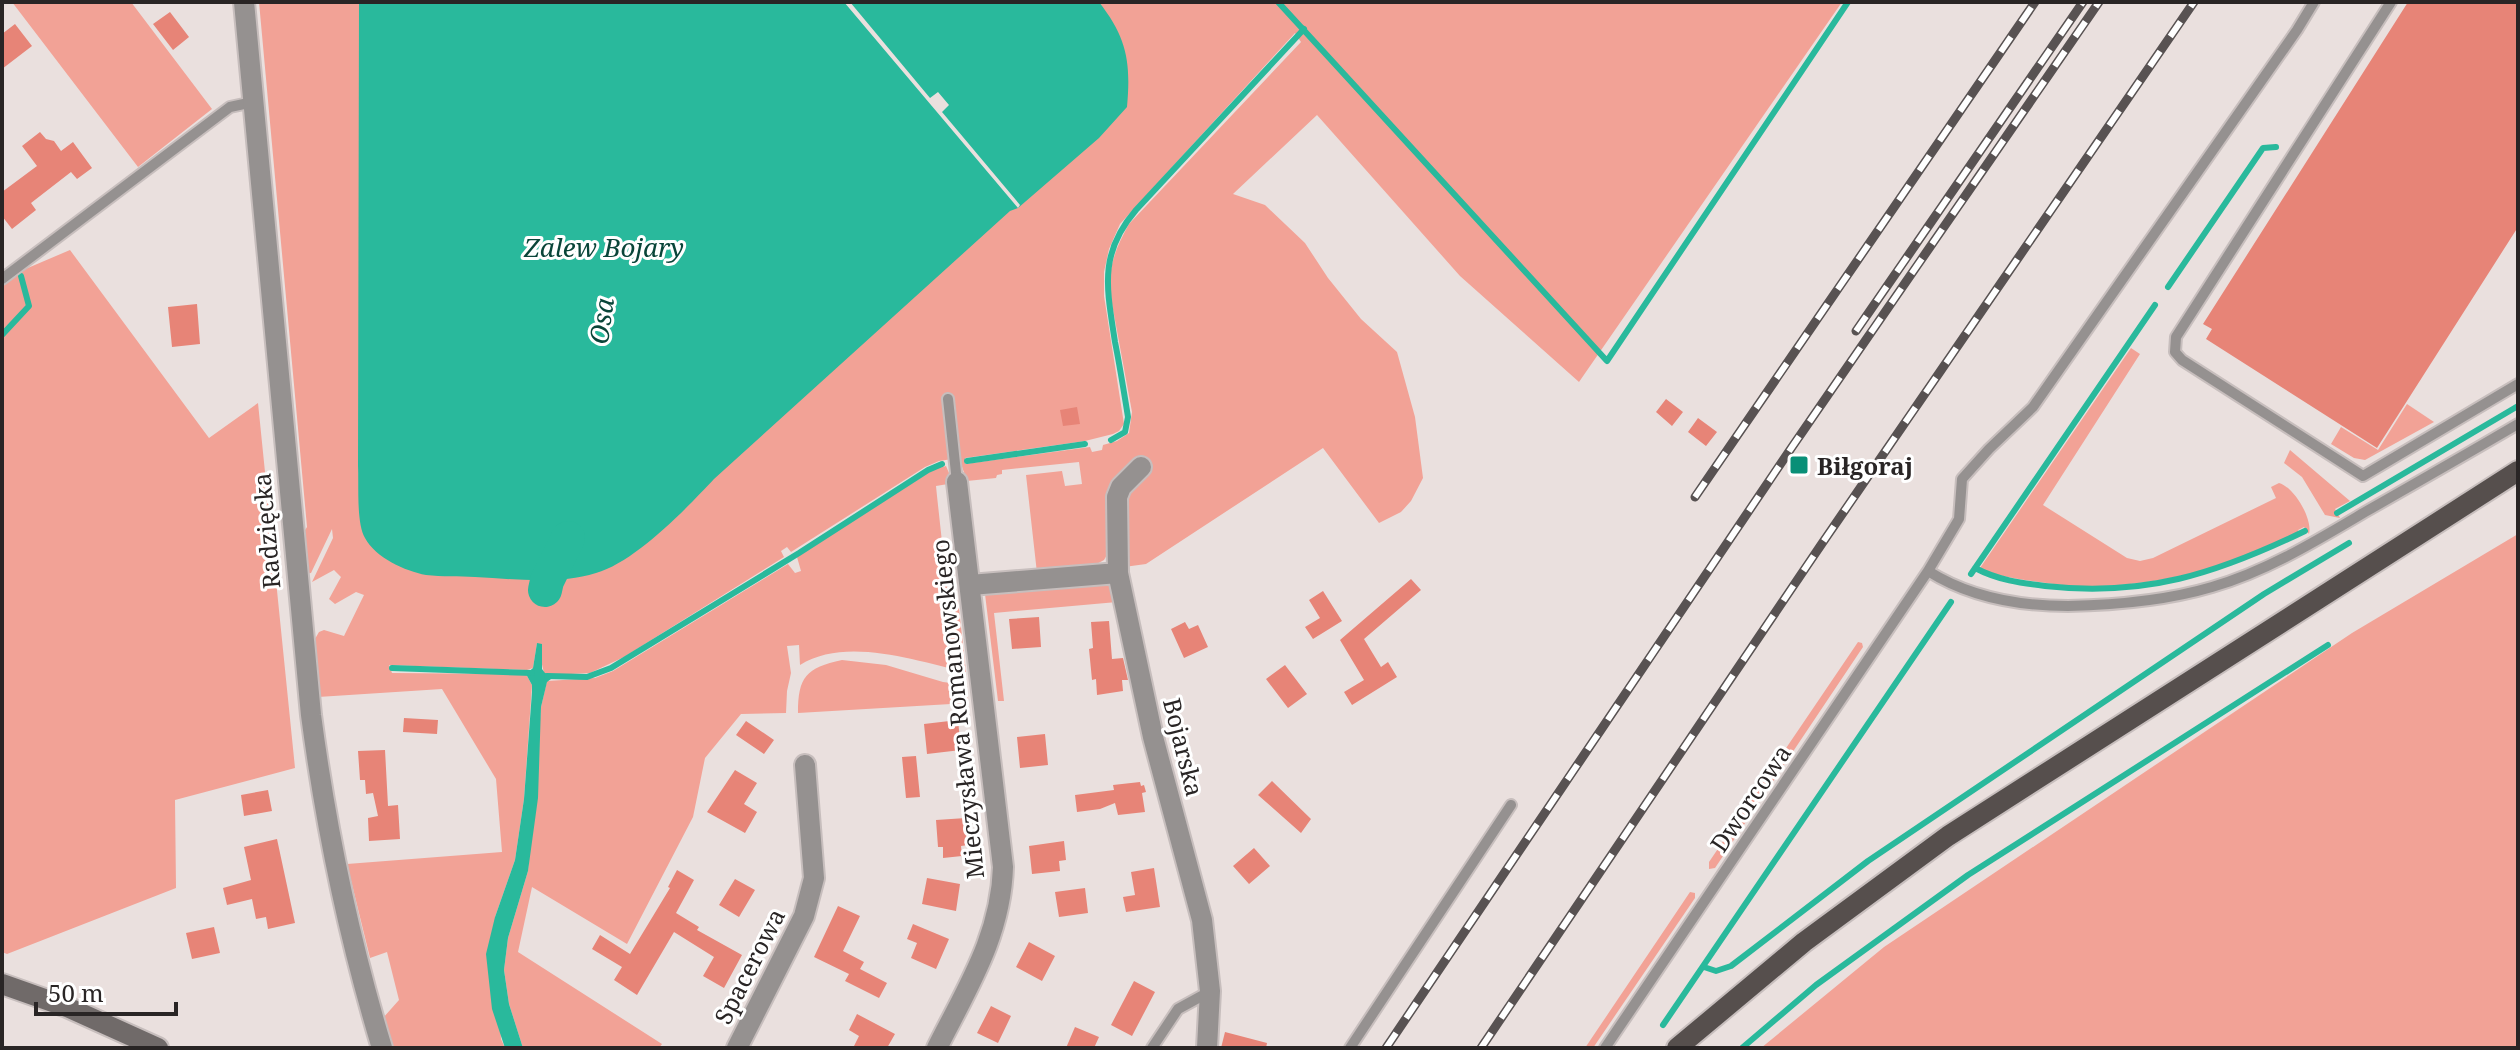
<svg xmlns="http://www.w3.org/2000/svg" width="2520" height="1050" font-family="'Noto Serif',serif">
<rect width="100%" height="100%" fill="#eae0de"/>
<path fill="#f2a296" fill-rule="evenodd" d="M12 2H131L212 109 138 167Z
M259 2H1842L1579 382 1460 276 1317 115 1233 194 1265 205 1305 243 1328 278 1361 319 1397 352 1415 417 1423 478 1411 501 1401 512 1379 523 1323 448 1146 564 1124 567 1122 524 1134 466 1111 548 1104 560 1084 571 1037 573 1026 475 1062 471 1065 486 1082 484 1079 462 1002 470V474L997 475 996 478 967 481 959 458 939 461 925 467 791 552 787 547 781 551 784 557 624 657 590 673 552 675 544 673 537 643 533 668 527 670 389 665 392 673 526 674 532 685 524 799 515 860 495 917 501 1039 505 1048H392L383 1018 399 1000 387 952 370 958 347 864 502 852 496 779 442 689 318 697 312 644 319 632 324 630 344 636 364 595 356 592 335 604 329 599 341 577 334 570 312 582 333 538 332 529 311 573 304 574 302 535 307 527ZM1295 33 1301 42 1129 224C1116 247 1108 267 1110 293L1132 412 1129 433 1117 441 1103 445 1102 450 1092 452 1090 447 965 464V458L1085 441 1113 434 1119 431 1124 424 1104 296V272L1109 249 1120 224Z
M70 250 209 438 258 403 295 768 175 800 176 888 7 954 2 952V279Z
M2131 348 2140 354 2043 505 2127 558 2140 561 2153 558 2276 498 2271 487 2279 483C2294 487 2313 519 2309 534L2304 527 2298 530 2299 532C2279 541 2259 552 2238 560 2175 581 2105 593 2039 582 2018 579 1999 577 1980 568Z
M2407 404 2434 422 2365 460 2354 458 2331 444 2341 427 2378 450Z
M2290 450 2350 501 2335 509 2340 518 2325 515 2302 477 2284 463Z
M946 466 949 473 948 484 936 486 937 496 948 597 958 600 966 672C916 661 846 636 800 665L799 645 787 646 791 673 787 691 786 713 741 714 705 758 693 817 627 944 532 887 518 952 662 1044 659 1048H523L509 1004 504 970 508 938 528 871 541 707 547 681 595 678 613 671 788 564 795 573 801 571 797 557 934 469Z
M2518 534V1048H1761L1884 947 2352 633Z
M1102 582 1113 585 1117 602 994 613 1004 701H998L985 594Z
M1858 642 1862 643 1863 647 1715 868 1709 869V862Z
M842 660 886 665 943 682 966 685 968 703 798 713C798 677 806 668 842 660Z
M1690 892 1695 893V898L1593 1048H1585Z"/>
<path fill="#29b99c" d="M359 2H1099C1127 38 1131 62 1127 107L1099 138 1018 208 1010 211 714 479C686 509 635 562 596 573 557 585 515 579 475 577 459 576 442 577 426 575 405 571 376 558 365 538 356 523 359 484 358 466Z
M537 643 542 644V669L545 673 552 675 551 679 547 682 541 707 538 798 528 871 508 938 504 970 509 1004 523 1048H505L492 1009 486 954 495 917 515 860 524 799 532 692V685L526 674 533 668Z"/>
<path fill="#eae0de" d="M844 2H850L930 98 938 92 949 105 942 112 1020 205 1018 208Z"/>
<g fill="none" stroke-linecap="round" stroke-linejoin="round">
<path stroke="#29b99c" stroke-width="6" d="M1278 2 1607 361 1848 2
M2168 287 2263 148 2276 147
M2 335 29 306 21 276
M1111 440 1125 432 1128 417C1124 392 1120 367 1115 342 1107 289 1098 254 1136 210L1304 29
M967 461 1085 444
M2337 513 2518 406
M1975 568C1998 580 2020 583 2045 586 2145 597 2216 574 2305 531
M1971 574 2155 305
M392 668 532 673
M547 676 587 677 611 668 799 553 928 470 942 464
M1704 967 1716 971 1731 966 1868 861 2264 594 2349 543
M1663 1025 1951 602
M1742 1048 1816 985 1968 875 2328 645"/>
<path stroke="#29b99c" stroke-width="34" d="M545 590 547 581 568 538"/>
</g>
<path fill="#e78477" d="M2408 2H2518V227L2377 448 2206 339 2212 329 2203 324Z
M170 12 189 37 173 50 153 24Z
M15 24 32 46 2 69V34Z
M40 132 46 139 54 141 61 151 73 142 92 168 77 179 71 172 31 203 36 210 12 229 2 216V192L37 166 22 146Z
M197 304 200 344 172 347 168 307Z
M1666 399 1683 412 1672 426 1656 412Z
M1077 407 1080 424 1063 426 1060 410Z
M1698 418 1717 432 1706 446 1688 432Z
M1411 579 1421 590 1364 639 1381 667 1388 662 1397 677 1352 705 1344 692 1364 680 1340 640Z
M1323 591 1342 621 1313 639 1305 627 1320 618 1309 600Z
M1039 617 1041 647 1012 649 1009 619Z
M1109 621 1112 659 1123 658 1128 680H1122L1123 691 1097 695 1096 679 1092 680 1089 649 1093 648 1091 622Z
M1185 622 1189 629 1198 625 1208 647 1184 658 1171 629Z
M1285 665 1307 694 1288 708 1266 679Z
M404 718 438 720 437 734 403 732Z
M958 720 961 750 927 754 924 724Z
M746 721 774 740 764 754 736 735Z
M1045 734 1048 765 1020 768 1017 737Z
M385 750 388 806 398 805 400 839 369 841 368 818 378 816 373 793 366 794 365 780H360L358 751Z
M916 756 920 797 906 798 902 757Z
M735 770 757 783 744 804 757 812 745 833 707 812Z
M1272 781 1311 819 1301 833 1258 795Z
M1140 782 1141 786 1144 785 1146 792 1142 793 1145 812 1118 815 1115 803 1100 809 1077 812 1075 795 1114 790 1113 785Z
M268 790 272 811 244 816 241 795Z
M966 818 968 845 961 846 962 856 943 858V847H938L936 820Z
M277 839 295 923 268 929 266 917 256 919 252 899 227 905 223 888 251 880 244 847Z
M1064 841 1066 860 1059 861 1060 871 1032 874 1029 846Z
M1254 848 1270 866 1249 884 1233 866Z
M1154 868 1160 907 1126 912 1123 897 1135 895 1131 872Z
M677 870 694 880 676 913 699 927 697 930 742 955 724 988 703 976 714 957 674 932 637 995 614 980 622 967 592 949 600 935 630 954 670 888 668 887Z
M927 878 960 884 956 911 922 904Z
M735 879 755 890 739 917 719 905Z
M1085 888 1088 913 1059 917 1055 892Z
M838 906 860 916 843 951 864 962 860 969 887 983 879 998 845 981 849 974 814 957Z
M913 924 949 939 936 969 911 958 917 943 907 939Z
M214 927 220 953 192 959 186 933Z
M1029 942 1055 956 1042 981 1016 967Z
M1134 981 1155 992 1132 1036 1111 1025Z
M991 1006 1011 1016 998 1043 977 1033Z
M857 1014 895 1034 887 1048H853L859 1036 849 1030Z
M1075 1027 1099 1037 1094 1048H1066Z
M1225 1032 1267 1043 1266 1048H1221Z"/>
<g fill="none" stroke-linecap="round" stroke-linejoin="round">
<g stroke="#c7bebd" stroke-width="14">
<path id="lane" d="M2391 2 2176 337 2175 352 2182 360 2363 476 2518 384
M2 279 230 107 253 102
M948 399 957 482
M1928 571C1969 597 2020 606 2068 606 2117 605 2165 601 2212 587 2267 571 2316 541 2365 512 2416 483 2467 454 2518 424
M1152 1048 1178 1009 1209 992
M1350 1048 1511 805
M1605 1048 1928 571 1959 519 1962 479 1989 449 2033 407 2297 30 2314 2"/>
</g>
<g stroke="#c7bebd" stroke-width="24">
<path id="street" d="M244 2 311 715C326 828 349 939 382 1048
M1141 467 1121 487 1117 497 1118 573 1153 737 1202 920 1210 991 1207 1048
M970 585 1118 573
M737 1048 804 916 814 878 805 765
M937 1048C967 988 1001 936 1003 867L957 482"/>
</g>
<g stroke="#c7bebd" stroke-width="24">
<path id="secondary" d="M2 984 67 1007 158 1048"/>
</g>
<g stroke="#c7bebd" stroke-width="24">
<path id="primary" d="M1677 1048 1804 942 1948 836 2518 471"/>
</g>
<use href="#lane" stroke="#959190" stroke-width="10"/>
<use href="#street" stroke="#959190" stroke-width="20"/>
<use href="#secondary" stroke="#706a69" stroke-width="20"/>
<use href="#primary" stroke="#564f4d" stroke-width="20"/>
<g stroke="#585252" stroke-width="9">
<path id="rail" d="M1856 331 2083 2
M1695 497 2035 2
M1386 1048 1792 447 2099 2
M1481 1048 1823 542 2194 2"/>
</g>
<use href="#rail" stroke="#fff" stroke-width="6" stroke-dasharray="18" stroke-linecap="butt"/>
</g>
<rect fill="#098f77" stroke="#fff" stroke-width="3" x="1789" y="455" width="20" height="20" rx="4"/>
<g text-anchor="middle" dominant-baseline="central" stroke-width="6" stroke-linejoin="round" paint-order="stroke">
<g font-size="24" font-weight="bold" fill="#292525" stroke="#fff" text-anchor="start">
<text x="1817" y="465">Biłgoraj</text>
</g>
<g font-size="24" fill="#292525" stroke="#fff">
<text transform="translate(266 531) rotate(-95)">Radzięcka</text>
<text transform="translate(957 709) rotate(-96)">Mieczysława Romanowskiego</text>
<text transform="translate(1184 747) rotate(76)">Bojarska</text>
<text transform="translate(1750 798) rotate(-56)">Dworcowa</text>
<text transform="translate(749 966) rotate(-63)">Spacerowa</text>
</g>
<g font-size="26" font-style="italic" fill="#094539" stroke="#fff">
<text x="604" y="247">Zalew Bojary</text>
<text transform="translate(601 321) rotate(-82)">Osa</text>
</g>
</g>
<rect width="2520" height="1050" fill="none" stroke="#292525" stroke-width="8"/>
<path d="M36 1002v12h140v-12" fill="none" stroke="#292525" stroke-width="4"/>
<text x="48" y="1002" font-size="24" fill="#292525" stroke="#ffffff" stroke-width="6" paint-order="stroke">50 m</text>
</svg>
